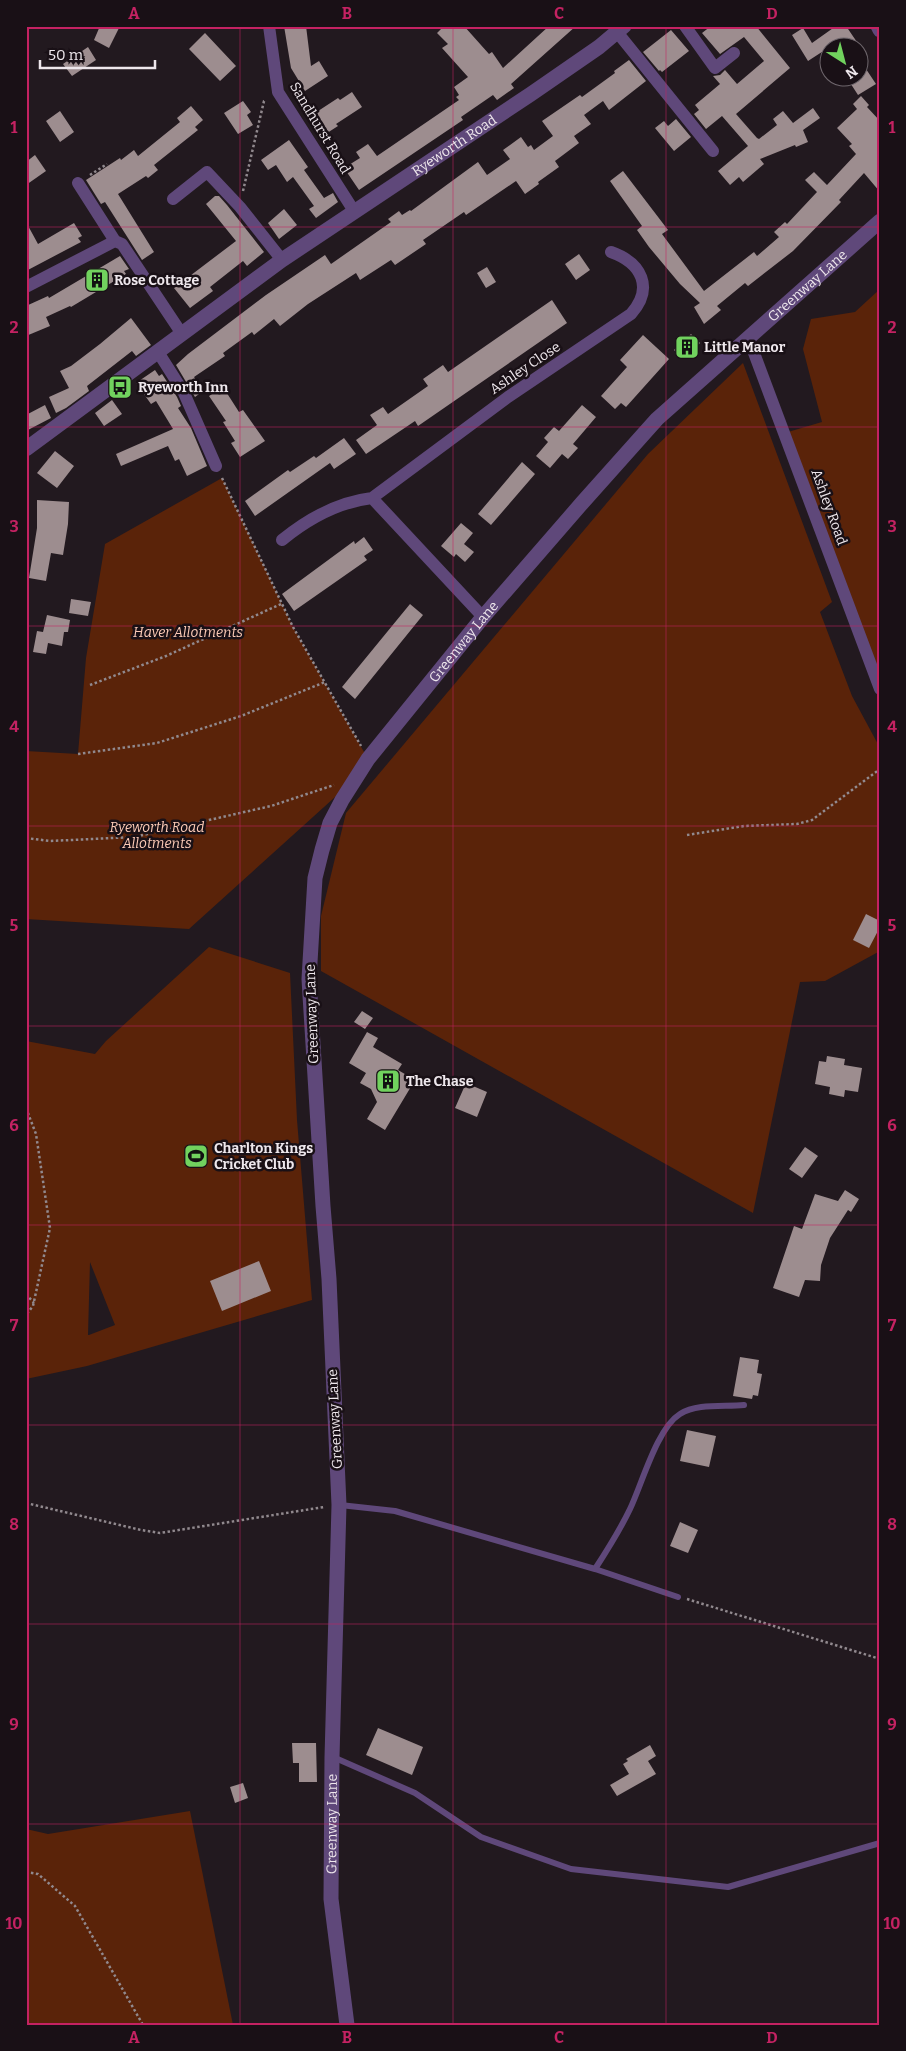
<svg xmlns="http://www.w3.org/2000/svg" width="906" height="2051" font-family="Bitter,serif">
<rect width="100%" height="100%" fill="#22191f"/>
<path fill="#5a2309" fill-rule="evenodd" d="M880 289V684L788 432 822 422 803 349 811 319 855 312Z
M743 363 832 602 820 612 852 696 880 748V951L825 981 800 982 753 1213 321 971V916L346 813 648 454Z
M222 478 293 627 368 759 355 779 189 929 26 919V751L78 754 86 658 105 544Z
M209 947 290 973 297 1120 312 1300 87 1366 26 1379V1041L95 1054 106 1041ZM90 1262 115 1325 89 1335H88Z
M190 1811 233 2025H26V1829L48 1834Z"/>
<path fill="#9d8d8f" d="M100 26H120L109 48 94 40Z
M284 26H306L311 66 319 61 328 76 305 91 291 68Z
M444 26H464L489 54 492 52 503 68 549 26H576L511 84 514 88 497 100 493 95 461 117 463 120 359 190 344 168 360 158 356 152 368 144 377 156 459 100 456 97 459 95 454 87 468 77 442 48 448 44 437 33Z
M711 26H756L790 68 736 114 757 138 759 139 777 125 773 119 783 111 793 123 813 108 820 118 803 130 808 142 796 147 795 145 760 159 764 164 743 182 739 177 730 185 718 171 748 146 722 116 706 129 694 114 699 110 695 105 720 84 713 76 720 75 725 70 737 84 764 61 744 37 720 54 702 33Z
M836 26H846L861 48H828L808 61 792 35 803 28 812 43Z
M671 30 689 51 662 72 660 70 659 71 643 52Z
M205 33 236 66 220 81 189 49Z
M88 47 96 60 72 76 63 64Z
M858 57 876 84 858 95 847 78H858Z
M629 60 646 81 609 110 603 101 584 115 591 124 574 136 579 143 555 161 559 167 538 182 539 184 525 194 516 181 466 215 464 212 423 240 426 244 395 265 391 260 360 280 356 273 308 304 280 326 274 319 254 335 252 332 223 353 225 356 194 377 203 391 195 397 176 365 188 354 266 295 325 255 331 264 391 222 388 219 399 211 402 215 410 210 411 211 478 162 487 175 510 159 503 150 521 137 528 147 531 145 534 150 553 136 542 121 580 95 582 97 615 73 614 71Z
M352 92 362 107 336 124 338 126 324 135 312 115 338 98 340 100Z
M861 96 869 105 867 107 880 121V192L864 173 839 200 841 202 793 251 748 286 745 283 717 306 721 310 704 324 694 307 700 303 680 284 649 247 637 230 642 226 610 181 623 171 668 230 662 234 704 291 754 252 757 256 779 237 774 232 785 222 787 224 817 192 805 180 814 172 827 185 856 154 849 146 852 144 837 128 857 109 853 104Z
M243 101 251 112 247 115 253 125 238 134 224 113Z
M191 106 203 120 195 127 198 130 154 165 158 170 148 178 146 176 118 194 154 252 142 260 105 202 101 204 86 180 120 158 121 160 134 150 138 156 180 122 177 118Z
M60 111 74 132 60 142 46 121Z
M676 119 691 137 674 151 655 128 664 121 668 126Z
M289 140 308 167 304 170 324 198 333 193 338 202 316 218 309 209 314 206 293 177 287 182 276 165 268 170 261 160Z
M35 155 46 171 26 185V162Z
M215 196H219L227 205 264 252 247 266 243 261 210 287 213 291 190 308 174 288 236 241 206 204Z
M284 209 297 225 279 239 268 223Z
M26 222 38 244 74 223 82 236 78 238 81 242 26 271Z
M579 254 590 270 576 280 565 264Z
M120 256 129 269 124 271 126 274 71 307 70 306 46 317 50 326 26 336V306L48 296 49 298Z
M487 267 496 282 486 288 477 273Z
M552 300 567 323 418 426 415 421 366 454 356 440 377 425 370 415 383 407 388 414 428 386 423 379 443 365 448 372Z
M131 318 151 345 136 356 132 351 87 386 89 391 66 408 56 413 49 397 69 388 60 371 71 366 100 344Z
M691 334 700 343 683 359 674 350Z
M643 335 669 359 626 407 621 403 615 409 601 396 627 367 620 360Z
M155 370 159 376 162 374 177 397 181 406 178 408 191 428 207 466 187 476 179 459 175 461 168 446 121 466 116 454 173 429 156 401 151 404 136 383Z
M223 387 239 412 243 410 265 441 240 457 231 443 235 441 223 422 226 421 209 396Z
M112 400 122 414 104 426 95 413Z
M45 405 51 418 26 431V415Z
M582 405 596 417 573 444 578 448 568 459 562 454 550 468 536 456 548 442 544 438 554 427 559 431Z
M344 438 356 454 334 469 330 463 255 516 245 501 288 470 290 472 314 456 316 458Z
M55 451 74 466 57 488 37 473Z
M522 462 535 474 491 525 478 514Z
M37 500 69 502 68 524 63 555 51 553 46 581 29 578 37 528Z
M461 523 473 533 464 544 474 552 465 562 456 554 454 557 441 546Z
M364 537 373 550 364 556 367 560 294 611 282 594 354 541 355 544Z
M71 599 91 602 88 616 69 613Z
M410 604 423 615 355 699 342 687Z
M47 615 70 620 68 632H64L62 646 48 643 46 654 33 652 37 631 43 632Z
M866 914 880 921V927L869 948 853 940Z
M362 1011 373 1018 365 1029 354 1022Z
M367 1032 378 1038 373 1047 402 1064 398 1070 415 1080 385 1130 367 1119 377 1102 371 1089 360 1083 366 1073 349 1063Z
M827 1056 845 1059 844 1065 862 1068 858 1092 845 1090 844 1097 829 1094 830 1087 815 1084 819 1061 826 1062Z
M466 1083 487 1092 477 1117 455 1108Z
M805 1147 818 1156 802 1178 789 1169Z
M845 1190 859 1199 851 1212 848 1210 830 1238 821 1265 820 1281 805 1280 799 1297 773 1288 794 1226 802 1229 815 1194 838 1201Z
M259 1261 271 1291 222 1311 210 1281Z
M740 1357 759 1360 757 1373 762 1374 758 1396 753 1395 752 1399 733 1396Z
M687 1430 716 1436 709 1467 680 1461Z
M680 1522 698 1530 688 1553 670 1546Z
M378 1728 423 1747 412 1775 366 1755Z
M292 1743H316L317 1782H299V1763H293Z
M650 1745 656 1756 648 1761 656 1774 617 1796 610 1785 629 1774 623 1764 628 1761 626 1759Z
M243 1783 248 1798 235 1803 230 1787Z"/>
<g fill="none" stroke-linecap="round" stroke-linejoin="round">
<path stroke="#91898e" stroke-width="2.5" stroke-dasharray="2.5 2.5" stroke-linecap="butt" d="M90 175 107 164
M243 191 264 101 266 100
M222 478 293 627 361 746
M90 685 166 656 281 604
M78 754 157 743 241 716 325 682
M687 835 744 826 797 824 812 820 880 769
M26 838 50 841 134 837 271 806 334 785
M26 1108 36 1134 50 1228 33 1306 26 1315
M26 1294 34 1303
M26 1503 141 1530 160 1533 324 1507
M687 1599 880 1659
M26 1872 38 1874 75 1906 143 2025"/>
<path stroke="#5f487a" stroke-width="6" d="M340 1505 395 1511 595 1569 678 1597
M595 1569C608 1549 620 1530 630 1509 642 1484 657 1428 680 1414 697 1403 724 1407 744 1405
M333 1757 415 1793 481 1837 571 1869 728 1887 880 1843"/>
<path stroke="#5f487a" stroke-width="12" d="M269 26 278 92 354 211
M685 26 715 68 734 53
M617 32 713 151
M78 183 115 241
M173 199 207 172 240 207 282 260
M26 287 115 241 122 244 182 334
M748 337 880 689
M158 352 184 393 216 466
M372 498 483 617
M282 540C309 518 338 502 372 498L508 397 631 314C654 288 642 263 611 252"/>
<g stroke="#5f487a" stroke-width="15">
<path d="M878 26 880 30"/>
<path id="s1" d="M26 449 282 260 531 94 599 47 624 26"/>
<path id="s2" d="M347 2025 331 1899 332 1757 339 1505 329 1279 323 1206 309 979 315 878 322 850 330 823 342 800 368 759 483 617 582 503 657 419 880 221"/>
</g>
</g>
<path fill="none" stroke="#c42262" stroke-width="1" stroke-opacity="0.55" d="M240 26V2025M453 26V2025M666 26V2025M26 227H880M26 427H880M26 626H880M26 826H880M26 1026H880M26 1225H880M26 1425H880M26 1624H880M26 1824H880"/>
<defs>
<g id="building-square" transform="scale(1.25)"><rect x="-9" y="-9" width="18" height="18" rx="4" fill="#71d25e" stroke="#191016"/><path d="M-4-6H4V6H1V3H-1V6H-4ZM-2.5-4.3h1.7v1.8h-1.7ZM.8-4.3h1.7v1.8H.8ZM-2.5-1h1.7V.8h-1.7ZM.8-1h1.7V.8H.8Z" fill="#111"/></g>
<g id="bus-square" transform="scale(1.25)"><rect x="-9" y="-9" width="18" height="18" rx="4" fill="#71d25e" stroke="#191016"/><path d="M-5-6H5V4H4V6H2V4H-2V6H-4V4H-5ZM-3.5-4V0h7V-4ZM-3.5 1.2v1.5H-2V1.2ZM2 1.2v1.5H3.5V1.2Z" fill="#111"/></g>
<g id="stadium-square" transform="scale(1.25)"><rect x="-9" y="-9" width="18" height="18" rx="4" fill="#71d25e" stroke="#191016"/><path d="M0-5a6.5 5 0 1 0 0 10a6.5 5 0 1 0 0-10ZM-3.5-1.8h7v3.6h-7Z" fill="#111"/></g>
</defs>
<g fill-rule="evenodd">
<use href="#building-square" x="97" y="280"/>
<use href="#building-square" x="687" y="347"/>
<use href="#bus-square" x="120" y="387"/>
<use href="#building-square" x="388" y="1081"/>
<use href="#stadium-square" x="196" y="1156"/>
</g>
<g text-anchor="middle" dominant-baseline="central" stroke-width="5" stroke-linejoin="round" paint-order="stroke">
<g font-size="14" fill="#eee7ec" stroke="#191016">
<text transform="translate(320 128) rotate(59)">Sandhurst Road</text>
<text stroke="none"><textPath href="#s1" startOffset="525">Ryeworth Road</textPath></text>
<text stroke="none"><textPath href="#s2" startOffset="1928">Greenway Lane</textPath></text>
<text transform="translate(525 368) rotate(-34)">Ashley Close</text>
<text transform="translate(829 507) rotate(70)">Ashley Road</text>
<text stroke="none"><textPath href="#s2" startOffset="1432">Greenway Lane</textPath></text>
<text transform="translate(312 1014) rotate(-92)">Greenway Lane</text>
<text transform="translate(335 1419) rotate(-93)">Greenway Lane</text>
<text stroke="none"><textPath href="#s2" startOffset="202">Greenway Lane</textPath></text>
</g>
<g font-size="14" font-weight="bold" fill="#eee7ec" stroke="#191016" text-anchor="start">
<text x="114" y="280">Rose Cottage</text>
<text x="704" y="347">Little Manor</text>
<text x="138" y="387">Ryeworth Inn</text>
<text x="406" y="1081">The Chase</text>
<text x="214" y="1148">Charlton Kings<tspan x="214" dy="16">Cricket Club</tspan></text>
</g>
<g font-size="14" font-style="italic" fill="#fccab6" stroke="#191016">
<text x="188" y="632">Haver Allotments</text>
<text x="157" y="827">Ryeworth Road<tspan x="157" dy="16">Allotments</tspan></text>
</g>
</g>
<rect width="906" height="2051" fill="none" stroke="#191016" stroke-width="55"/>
<g transform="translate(844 62) rotate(144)"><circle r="24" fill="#191016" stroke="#6e666c"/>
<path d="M0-4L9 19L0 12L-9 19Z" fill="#71d25e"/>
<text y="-8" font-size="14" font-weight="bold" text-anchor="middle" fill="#eee7ec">N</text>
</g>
<path d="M40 60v8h115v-8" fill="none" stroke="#eee7ec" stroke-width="2.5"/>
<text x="48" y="60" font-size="15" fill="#eee7ec" stroke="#191016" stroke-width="4" paint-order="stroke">50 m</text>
<rect x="28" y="28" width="850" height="1996" fill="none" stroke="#c42262" stroke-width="2"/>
<g font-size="16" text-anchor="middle" font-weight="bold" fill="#c42262">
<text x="134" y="19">A</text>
<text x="347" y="19">B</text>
<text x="559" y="19">C</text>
<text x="772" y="19">D</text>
<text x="14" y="133">1</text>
<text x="892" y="133">1</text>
<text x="14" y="333">2</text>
<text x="892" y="333">2</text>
<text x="14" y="532">3</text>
<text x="892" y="532">3</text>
<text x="14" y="732">4</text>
<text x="892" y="732">4</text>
<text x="14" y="931">5</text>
<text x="892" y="931">5</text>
<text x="14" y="1131">6</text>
<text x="892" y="1131">6</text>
<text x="14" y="1331">7</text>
<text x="892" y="1331">7</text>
<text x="14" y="1530">8</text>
<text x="892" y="1530">8</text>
<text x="14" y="1730">9</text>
<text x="892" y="1730">9</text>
<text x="14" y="1929">10</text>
<text x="892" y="1929">10</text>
<text x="134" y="2043">A</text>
<text x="347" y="2043">B</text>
<text x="559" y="2043">C</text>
<text x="772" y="2043">D</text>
</g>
</svg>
